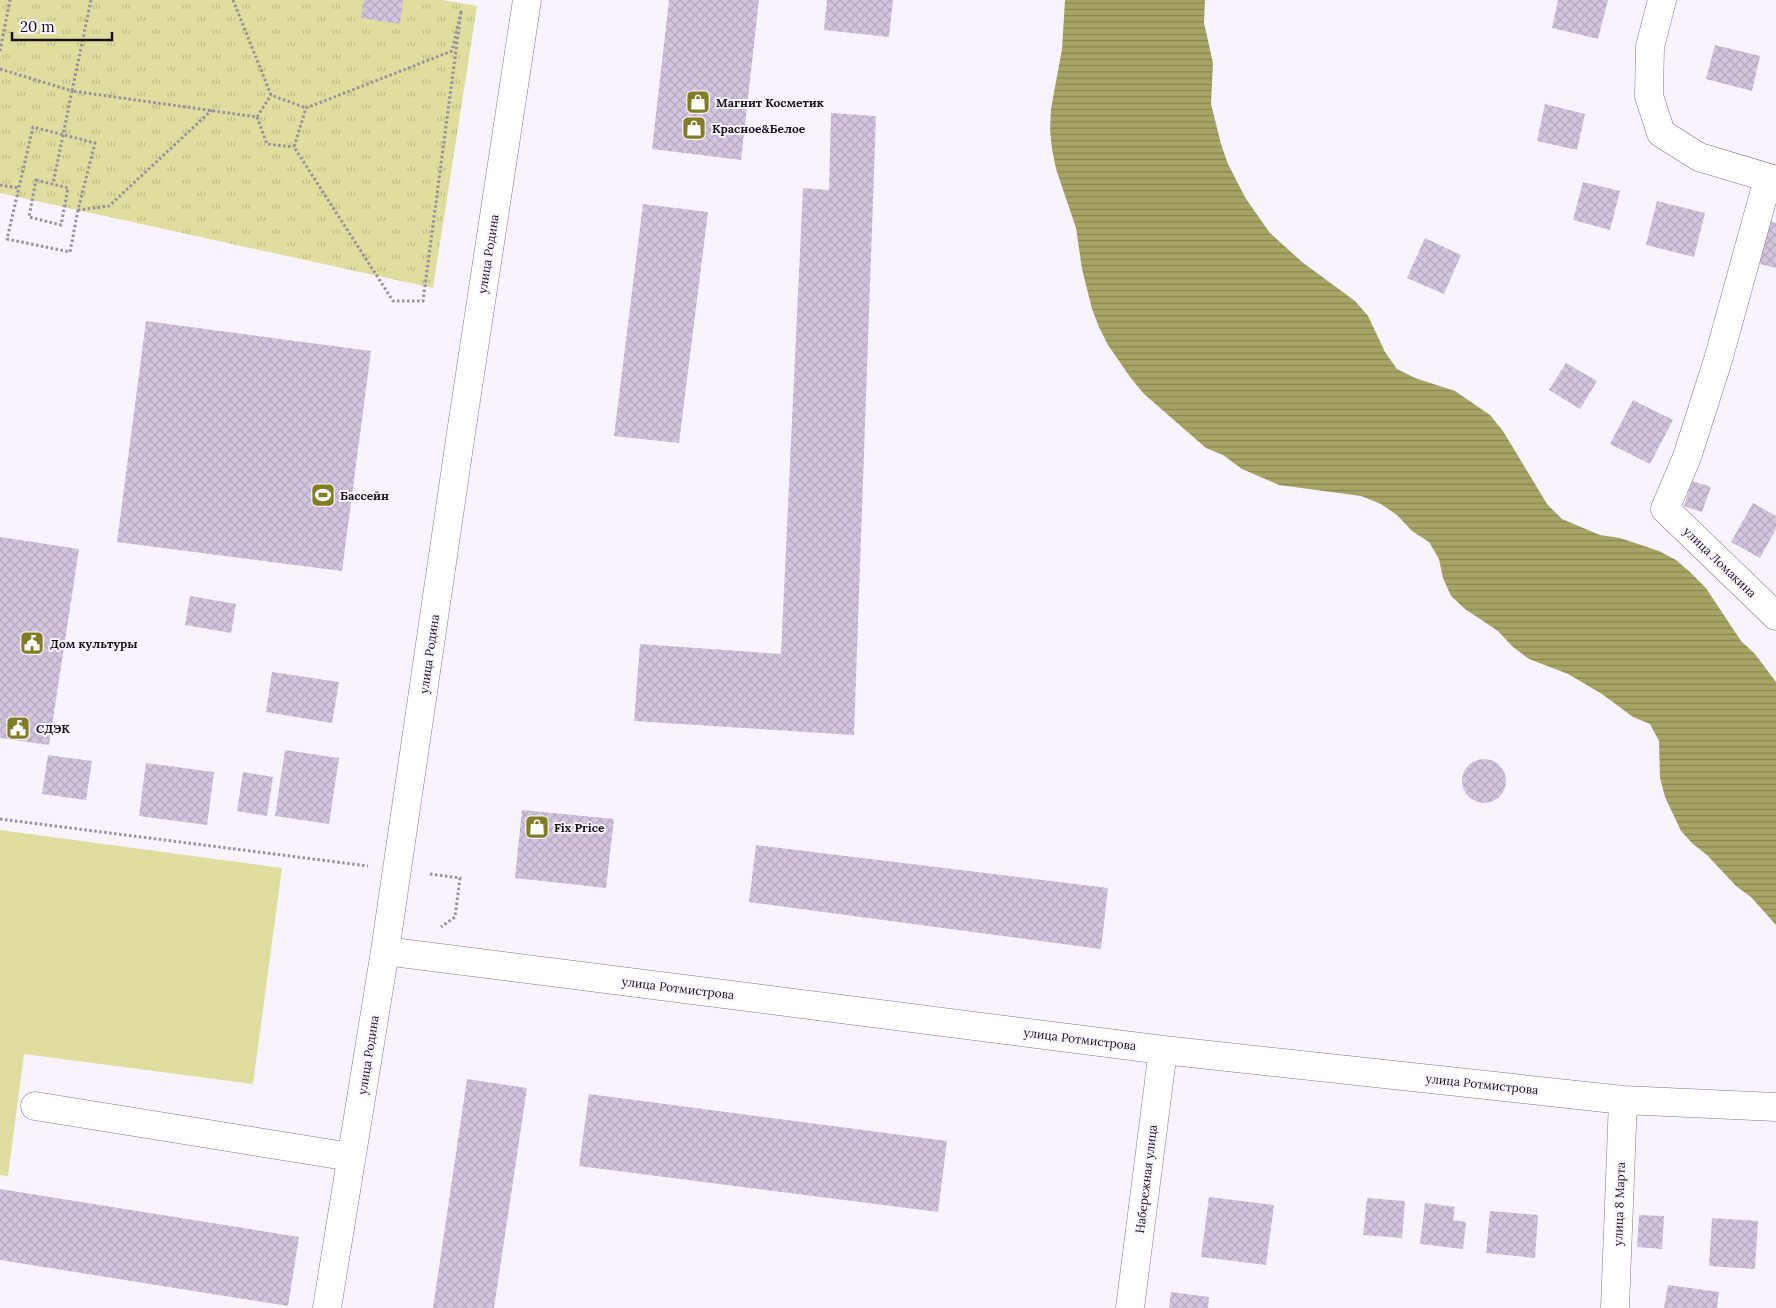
<svg xmlns="http://www.w3.org/2000/svg" width="1776" height="1308" font-family="Lora,serif">
<defs>
<pattern id="park-tufts" width="24" height="20" patternUnits="userSpaceOnUse" patternTransform="scale(1.25)"><rect width="24" height="20" fill="#e0de9f"/><path d="M3 7l-1-3M5 7V3M7 7l1-3M15 17l-1-3M17 17v-4M19 17l1-3" fill="none" stroke="#bfbd88"/></pattern>
<pattern id="water-rules" width="6" height="5" patternUnits="userSpaceOnUse" patternTransform="scale(1.25)"><rect width="6" height="5" fill="#a7a565"/><path d="M0 2.5h6" fill="none" stroke="#878552"/></pattern>
<pattern id="building-cross-hatch" width="8" height="8" patternUnits="userSpaceOnUse" patternTransform="scale(1.25)"><rect width="8" height="8" fill="#d4c5df"/><path d="M0 0l8 8M0 8l8-8" fill="none" stroke="#b5a8bf"/></pattern>
</defs>
<rect width="100%" height="100%" fill="#f9f3fe"/>
<path fill="#e0de9f" d="M0 830 282 868 253 1084 24 1054 8 1176 0 1175Z"/>
<path fill="url(#park-tufts)" d="M0 0H442L477 6 433 288 0 193Z"/>
<path fill="url(#water-rules)" d="M1065 0H1205L1204 23 1213 63 1211 104 1221 144 1228 164 1246 199 1270 233 1302 262 1355 301 1368 316 1385 352 1397 369 1415 378 1455 391 1490 415 1503 431 1547 504 1562 519 1600 535 1620 538 1659 551 1676 560 1691 573 1706 588 1741 641 1755 654 1776 682V925L1751 897 1736 886 1707 855 1693 844 1681 831 1665 797 1660 778 1659 741 1650 724 1633 717 1602 694 1568 674 1529 659 1513 647 1498 631 1465 609 1451 596 1443 578 1439 559 1429 542 1412 531 1397 515 1381 504 1361 496 1279 485 1242 469 1223 455 1206 448 1144 394 1130 377 1108 345 1099 327 1092 309 1082 269 1076 228 1056 169 1052 149 1050 130 1051 109 1062 49Z"/>
<path fill="url(#building-cross-hatch)" d="M364 0H403L400 24 361 18Z
M669 0H759L741 160 652 149Z
M827 0H893L889 37 824 30Z
M1558 0H1608L1598 39 1552 28Z
M1715 45 1760 56 1752 91 1706 79Z
M1545 104 1585 114 1577 150 1537 141Z
M831 113 876 116 854 735 634 721 640 644 781 654 803 188 829 190Z
M1583 182 1620 191 1610 230 1573 220Z
M1657 201 1705 213 1694 257 1646 245Z
M643 204 708 212 679 443 614 436Z
M1766 220 1776 223V268L1756 263Z
M1425 238 1461 255 1444 294 1407 278Z
M146 321 371 351 342 571 117 542Z
M1566 363 1597 381 1580 409 1549 390Z
M1633 400 1673 420 1650 464 1610 444Z
M1692 481 1711 487 1702 512 1684 506Z
M1753 503 1776 516V529L1760 558 1731 542Z
M0 537 79 549 49 745 0 738Z
M190 596 236 604 231 633 185 625Z
M272 672 339 682 332 723 266 712Z
M285 750 339 758 329 824 275 816Z
M48 755 92 761 86 800 42 794Z
M1462 781a22 22 0 1 1 44 0a22 22 0 1 1-44 0Z
M146 763 214 772 207 825 139 816Z
M243 772 273 777 267 816 237 811Z
M522 810 614 819 606 888 515 878Z
M756 845 1108 888 1101 949 749 902Z
M467 1079 527 1088 494 1308H433Z
M589 1094 947 1141 938 1212 579 1166Z
M0 1189 299 1237 288 1306 0 1260Z
M1209 1197 1274 1205 1266 1265 1201 1257Z
M1367 1198 1405 1201 1402 1238 1363 1235Z
M1425 1203 1455 1207 1453 1220 1466 1222 1463 1249 1420 1244Z
M1490 1211 1538 1215 1535 1258 1486 1253Z
M1639 1215 1664 1216 1662 1249 1637 1247Z
M1712 1218 1758 1221 1755 1269 1709 1266Z
M1668 1285 1719 1292 1717 1308H1664Z
M1171 1292 1209 1297 1208 1308H1169Z"/>
<g fill="none" stroke-linecap="round" stroke-linejoin="round">
<g stroke="#84778e" stroke-width="29">
<path id="minor" d="M1662 0 1650 47 1649 96 1661 133 1699 157 1776 180
M1768 179 1718 360 1687 457 1665 509 1776 616
M385 951 1163 1050 1623 1100 1776 1107
M35 1106 351 1157
M327 1308 385 951 461 433 527 0
M1130 1308 1163 1050
M1615 1308 1623 1100"/>
</g>
<path stroke="#97919b" stroke-width="3" stroke-dasharray="2.5 2.5" stroke-linecap="butt" d="M91 0 72 91 257 117 271 95
M233 0 271 95 306 108
M461 12 423 301H393L294 147 306 108 452 51Z
M0 51 10 0
M0 69 72 91 53 184
M257 117 267 144 294 147
M36 180 68 188 61 225 29 217Z
M0 185 19 188
M78 210 70 252 7 239 33 127 95 143 78 210 109 206 212 110
M0 819 368 866
M430 874 460 878 455 917 441 927"/>
<use href="#minor" stroke="#fff" stroke-width="28"/>
</g>
<defs>
<g id="shop-square" transform="scale(1.25)"><rect x="-9" y="-9" width="18" height="18" rx="4" fill="#817d24" stroke="#f9f3fe"/><path d="M-5-2.5h2.3a2.7 3.5 0 0 1 5.4 0H5L5.5 6h-11ZM-1.5-2.5h3a1.5 2.3 0 0 0-3 0Z" fill="#fff"/></g>
<g id="stadium-square" transform="scale(1.25)"><rect x="-9" y="-9" width="18" height="18" rx="4" fill="#817d24" stroke="#f9f3fe"/><path d="M0-5a6.5 5 0 1 0 0 10a6.5 5 0 1 0 0-10ZM-3.5-1.8h7v3.6h-7Z" fill="#fff"/></g>
<g id="civic-square" transform="scale(1.25)"><rect x="-9" y="-9" width="18" height="18" rx="4" fill="#817d24" stroke="#f9f3fe"/><path d="M-.6-6.5H3V-4.5H.6V-3L4-1V1h2V6H-6V1h2V-1L-.6-3ZM-1.2 2.5V6h2.4V2.5Z" fill="#fff"/></g>
</defs>
<g fill-rule="evenodd">
<use href="#shop-square" x="698" y="102"/>
<use href="#shop-square" x="694" y="128"/>
<use href="#stadium-square" x="323" y="495"/>
<use href="#civic-square" x="32" y="643"/>
<use href="#civic-square" x="18" y="728"/>
<use href="#shop-square" x="537" y="827"/>
</g>
<g text-anchor="middle" dominant-baseline="central" stroke-width="4" stroke-linejoin="round" paint-order="stroke">
<g font-size="12" font-weight="bold" fill="#17111a" stroke="#f9f3fe" text-anchor="start">
<text x="716" y="102">Магнит Косметик</text>
<text x="712" y="128">Красное&amp;Белое</text>
<text x="340" y="495">Бассейн</text>
<text x="50" y="643">Дом культуры</text>
<text x="36" y="728">СДЭК</text>
<text x="554" y="827">Fix Price</text>
</g>
<g font-size="12" fill="#17111a" stroke="#f9f3fe">
<text transform="translate(488 254) rotate(-81)">улица Родина</text>
<text transform="translate(1720 562) rotate(44)">улица Ломакина</text>
<text transform="translate(429 654) rotate(-82)">улица Родина</text>
<text transform="translate(678 988) rotate(7)">улица Ротмистрова</text>
<text transform="translate(1080 1039) rotate(7)">улица Ротмистрова</text>
<text transform="translate(368 1055) rotate(-81)">улица Родина</text>
<text transform="translate(1482 1084) rotate(6)">улица Ротмистрова</text>
<text transform="translate(1146 1179) rotate(-83)">Набережная улица</text>
<text transform="translate(1619 1204) rotate(-88)">улица 8 Марта</text>
</g>
</g>
<path d="M12 32v8h100v-8" fill="none" stroke="#17111a" stroke-width="2.5"/>
<text x="20" y="32" font-size="15" fill="#17111a" stroke="#f9f3fe" stroke-width="4" paint-order="stroke">20 m</text>
</svg>
